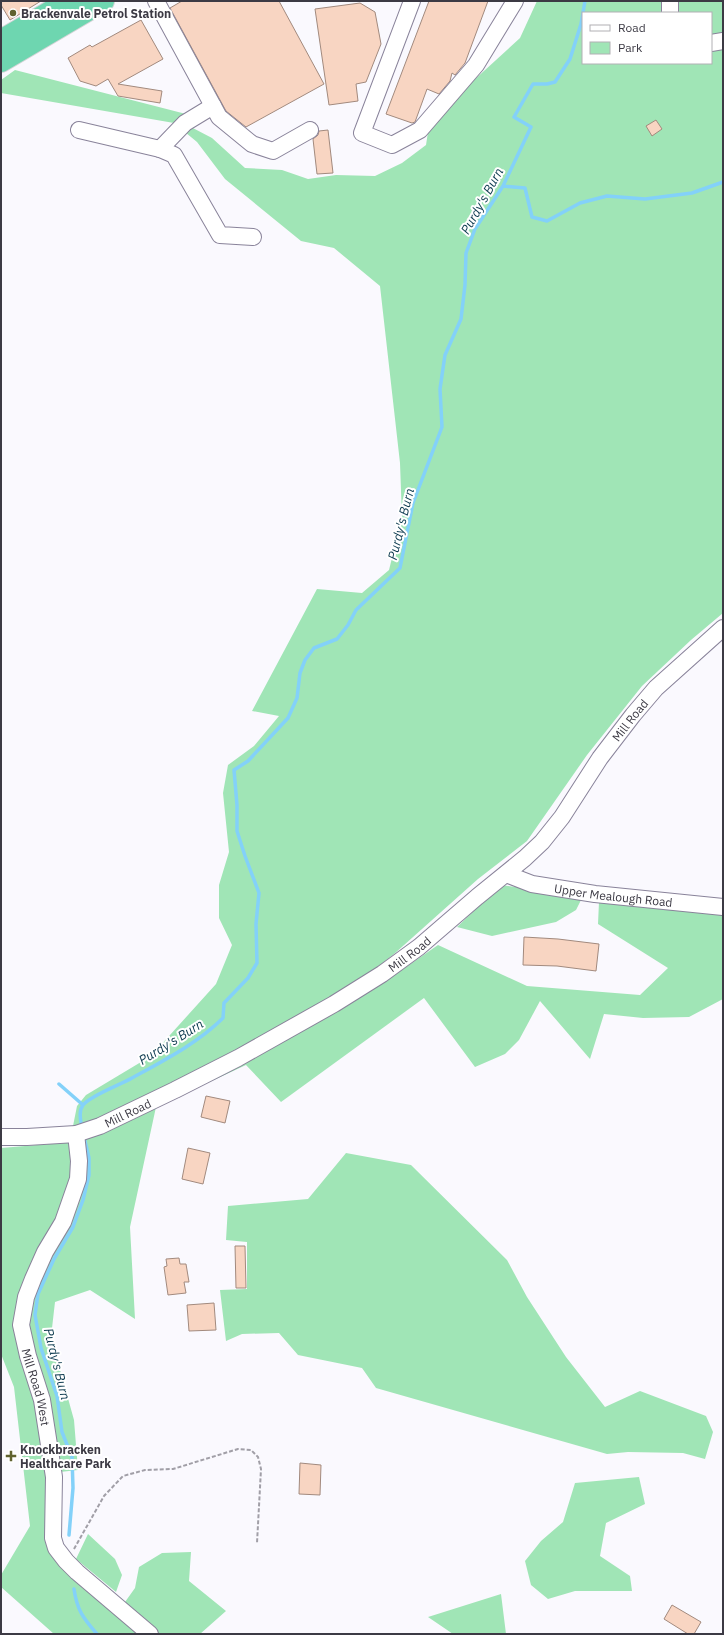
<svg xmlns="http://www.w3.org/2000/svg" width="724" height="1635" font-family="'IBM Plex Sans',sans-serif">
<rect width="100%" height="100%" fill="#faf9fe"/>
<path fill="#a0e5b6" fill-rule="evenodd" d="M537 1H723V613L691 640 642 686 587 755 527 841 478 879 394 954 375 969 288 1023 303 1031 386 981 438 945 527 986 640 995 668 968 598 924 599 902 581 900 576 910 556 922 492 936 457 927 501 885 723 914V999L689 1017 643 1018 604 1014 590 1059 540 1001 519 1040 505 1054 475 1067 424 998 281 1102 246 1065 156 1107 130 1227 135 1319 90 1290 55 1302 51 1337 74 1420 78 1470 60 1472 18 1309 50 1457 59 1558 148 1634H54L1 1587V1575L30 1526 14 1387 1 1354V1148L61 1143 70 1141 77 1106 86 1095 151 1056 216 984 232 945 219 918V885L229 852 223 793 228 765 254 746 279 716 252 711 317 589 362 593 389 570 402 518 400 463 380 286 334 248 301 241 225 179 197 142 174 123 1 93V80L15 70 186 114 189 126 212 138 245 168 282 170 308 179 336 175 375 176 402 163 426 145 428 132 441 117 473 81 520 38ZM583 13H711V63H583Z
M346 1153 411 1165 507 1260 527 1297 566 1357 605 1407 640 1391 706 1416 713 1432 705 1459 683 1453 628 1452 607 1454 376 1388 362 1368 298 1355 279 1333 242 1334 226 1341 220 1290 247 1289V1242L226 1240 228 1206 308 1199Z
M639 1477 645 1504 606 1523 600 1556 630 1576 632 1591H575L548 1599 531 1585 525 1561 541 1541 563 1522 575 1483Z
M88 1534 115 1559 122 1575 116 1592 76 1559Z
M191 1552 189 1581 226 1611 200 1634H159L125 1602 135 1588 139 1567 162 1553Z
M501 1594 506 1634H453L428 1617Z"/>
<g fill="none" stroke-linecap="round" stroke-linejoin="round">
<path stroke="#83d1f9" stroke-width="3.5" d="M503 186 525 188 532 217 547 221 580 203 607 196 645 199 692 193 723 182
M59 1084 83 1105
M82 1129C81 1121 78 1112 83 1105 91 1095 120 1085 132 1078 163 1061 198 1043 223 1018L224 1003 248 978 257 963 256 924 259 893 245 856 237 831V805L234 770 248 761 288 718 297 698 300 673 305 660 314 648 337 639 348 625 356 610 400 568 413 503 442 427 440 389 445 355 461 319 465 285 466 253 475 229 503 186 531 127 514 117 533 84H547L555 82 570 59 581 24 585 1
M69 1535 73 1488 72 1457 62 1432 57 1396 41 1348 35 1315 38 1294 54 1259 73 1227 83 1200 89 1175V1158L84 1137
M74 1589C77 1610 83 1618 97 1634"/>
</g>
<path fill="#f8d5c2" stroke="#a28a7e" d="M1 1H41L10 20 1 5Z
M182 1H279L324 84 246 127 226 111 170 8Z
M429 1H488L465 63 455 75 452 73 450 81 439 94 427 89 415 122 412 123 386 114Z
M360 3 375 12 381 44 366 82 356 84 358 101 329 105 315 9Z
M141 20 163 59 118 84 162 91 160 103 118 96 108 79 96 86 80 81 68 58 90 45 92 47Z
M656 120 662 129 652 136 646 126Z
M328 130 333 173 317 174 313 139 318 135 319 131Z
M524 937 558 939 599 944 596 971 557 966 523 965Z
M206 1096 230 1101 225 1123 201 1117Z
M188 1148 210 1153 203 1184 182 1179Z
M235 1246H245L246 1288H236Z
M179 1258 180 1264H186L189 1282H184L186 1293 168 1295 164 1267 167 1266 166 1259Z
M214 1303 216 1330 189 1331 187 1305Z
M300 1463 321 1465 320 1495 299 1494Z
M672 1605 701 1622 694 1634H688L664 1619Z"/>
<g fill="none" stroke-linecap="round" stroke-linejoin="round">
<g stroke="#89839a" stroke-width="18">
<g id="minor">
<path d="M156 1 219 117 252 144 273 151 310 130"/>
<path d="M412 1 362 133 392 145 420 130 476 65 515 1"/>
<path d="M670 13V1"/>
<path d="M711 43 723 41"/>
<path d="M79 130 160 149 174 155 220 235 253 237"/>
<path d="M160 149 185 123 213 106"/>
<path id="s1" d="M506 874 532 884 595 894 723 907"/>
<path id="s2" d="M76 1134 79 1161 78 1179 63 1222 45 1252 33 1279 26 1297 21 1325 28 1356 42 1400 54 1477 53 1538 56 1548 66 1561 77 1572 150 1634"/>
<path id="s3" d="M1 1137H27L76 1134 100 1126 175 1090 238 1058 334 1004 382 974 419 947 477 897 525 858 542 842 562 817 600 758 633 715 656 688 723 628"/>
</g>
</g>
<g stroke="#d4d4d6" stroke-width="24">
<path id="highway" d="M1 41 69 1
M1 61 103 1"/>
</g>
<path stroke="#a19fa7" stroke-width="2" stroke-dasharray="4 2" stroke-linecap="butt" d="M74 1549 104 1496 123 1476 145 1470 173 1469 238 1449 251 1450 258 1457 261 1469 257 1543"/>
<use href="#minor" stroke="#fff" stroke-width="16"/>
<use href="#highway" stroke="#6ed6b0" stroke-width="22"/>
</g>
<g fill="#60622f" stroke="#fff" stroke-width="1.5">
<circle cx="13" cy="13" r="4"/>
<path d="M9 1450h4v4h4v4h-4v4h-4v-4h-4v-4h4z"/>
</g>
<g text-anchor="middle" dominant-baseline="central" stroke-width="4" stroke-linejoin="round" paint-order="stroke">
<g font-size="12" font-weight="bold" fill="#3c3a44" stroke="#fff" text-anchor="start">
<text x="21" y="13">Brackenvale Petrol Station</text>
<text x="20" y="1449">Knockbracken<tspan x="20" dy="14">Healthcare Park</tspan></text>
</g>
<g font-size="12" fill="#3c3a44" stroke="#fff">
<text stroke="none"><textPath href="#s3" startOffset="779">Mill Road</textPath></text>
<text stroke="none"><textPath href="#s1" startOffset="110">Upper Mealough Road</textPath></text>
<text stroke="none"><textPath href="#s3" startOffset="455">Mill Road</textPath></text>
<text stroke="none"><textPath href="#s3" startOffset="131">Mill Road</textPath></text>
<text stroke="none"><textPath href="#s2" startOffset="267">Mill Road West</textPath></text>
</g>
<g font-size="13" font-style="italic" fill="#0b394e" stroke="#fff">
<text transform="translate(482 201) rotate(-61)">Purdy's Burn</text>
<text transform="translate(401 524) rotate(-76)">Purdy's Burn</text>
<text transform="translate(171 1042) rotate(-32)">Purdy's Burn</text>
<text transform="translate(57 1364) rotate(76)">Purdy's Burn</text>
</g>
</g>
<rect width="724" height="1635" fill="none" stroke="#3c3a44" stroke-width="4"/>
<rect x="582" y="12" width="130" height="52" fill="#ffffff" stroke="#b1b0b4"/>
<rect x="590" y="25" width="20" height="6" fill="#ffffff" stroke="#b1b0b4"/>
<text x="618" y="32" font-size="12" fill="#3c3a44">Road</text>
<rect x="590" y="42" width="20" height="12" fill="#a0e5b6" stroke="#b1b0b4"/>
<text x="618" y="52" font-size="12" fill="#3c3a44">Park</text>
</svg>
